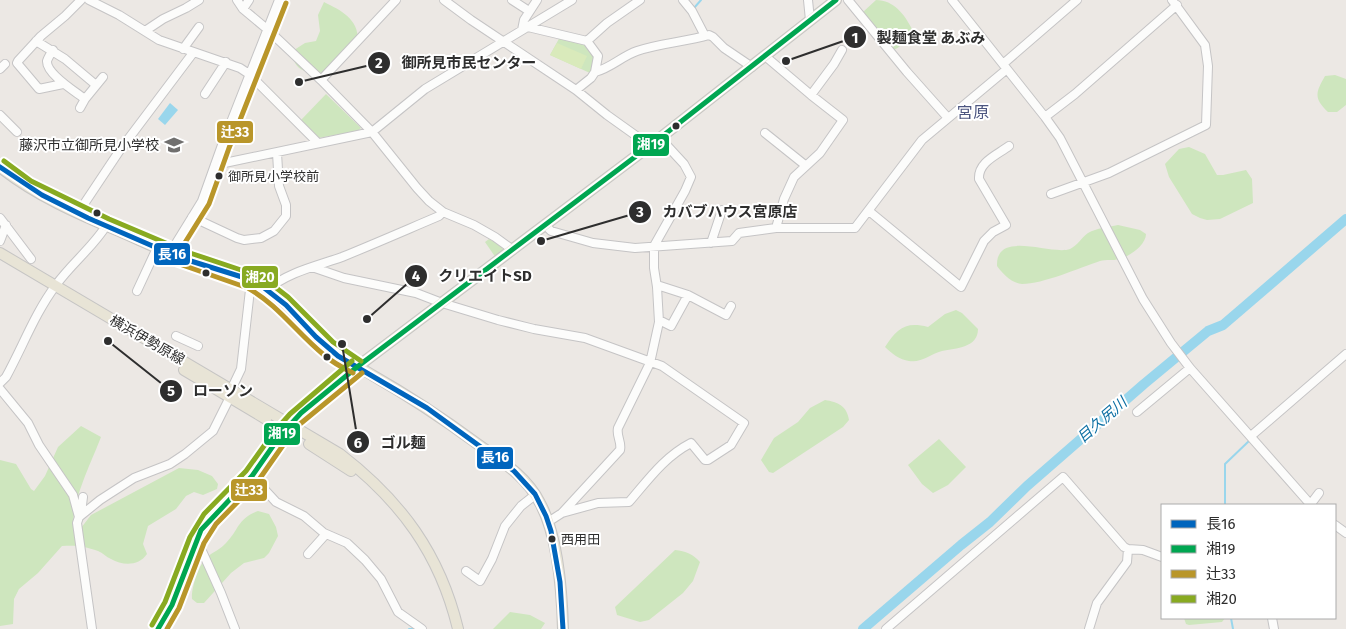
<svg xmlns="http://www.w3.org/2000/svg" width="1346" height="629" font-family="'Fira Sans','Noto Sans JP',sans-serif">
<rect width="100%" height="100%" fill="#ece8e4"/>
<path fill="#cee6be" d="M876 0C894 0 905 15 912 29 908 39 901 48 891 51 871 40 869 34 863 12Z
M324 2C342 11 359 19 358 42 350 51 341 62 330 69 321 76 301 74 295 63 294 60 293 56 291 52L305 43 316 41 320 31 318 15Z
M561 35 584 42 597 57 593 73H590L550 55Z
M1335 75 1346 79V105L1337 112H1328C1313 98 1316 92 1325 76Z
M326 94 361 128 358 131 318 138 301 120Z
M1189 147 1205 154 1217 175H1223L1246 170 1252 179 1253 203 1220 219 1207 220 1200 218 1192 214 1169 177 1165 164 1179 149Z
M1118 225 1140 230 1146 234C1146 245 1129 257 1119 259 1113 261 1106 259 1100 261 1079 268 1043 284 1022 284 1011 283 1003 274 997 266 997 263 997 258 999 255 1008 235 1054 255 1070 249 1077 246 1082 237 1088 233 1097 228 1108 227 1118 225Z
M489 239 502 246 503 250 496 258 485 242Z
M956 310 962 313 978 329C978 348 956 348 942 351 930 354 922 363 909 361 900 360 891 353 885 347 897 329 905 321 928 327L945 314Z
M825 400C838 402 847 406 849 420L843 427 773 473 769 472 761 460 774 438 798 422 810 408Z
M81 426 101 437C92 461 69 506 74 531L81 528 91 515 179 468 198 470 212 476 218 484 217 489 203 495 194 492 186 496 176 509 148 526 143 544 147 554C139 566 123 566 111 559 106 557 103 553 98 551 85 546 75 545 62 546L38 573 19 589 14 599 13 624 0 626V460L16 464 31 489 34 491 45 476 58 447Z
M939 439 966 467 948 485 933 493 922 484 908 465Z
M258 511 269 514 276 527 278 536 269 553 264 558 244 563 231 573 204 603H197L192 599C191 588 199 564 207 557 213 552 221 549 226 543 239 530 237 519 258 511Z
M675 550C686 551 693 554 700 562L693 581 683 593 649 620 640 622 617 615 615 607Z
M510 612 530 615 545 623 541 629H493Z
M1184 618H1225L1222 622 1189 625 1186 624Z"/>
<path fill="#d9eabb" d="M557 43 587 56 581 69 550 55Z"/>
<path fill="#99d6ec" d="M170 103 178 110 165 125 158 119Z"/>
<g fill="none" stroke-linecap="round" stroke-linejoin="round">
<path stroke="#99d6ec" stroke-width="2" d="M694 8 701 0
M1225 505V464L1250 440
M1231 618 1233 629
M409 629H415"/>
<path stroke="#99d6ec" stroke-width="10" d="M863 629 961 545 990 522 1027 486 1144 384 1208 331 1223 325 1244 307 1346 219"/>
<g stroke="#c5c4c5" stroke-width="10">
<path id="minor" d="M89 0 119 15 159 40 240 68 249 74 318 143
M237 0 243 9 267 29 321 80 372 132 417 188 429 201 443 212 474 225 495 237 513 250
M444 0 471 20 576 90 607 115 649 145
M512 0 529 11
M683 0 692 11 705 36
M808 0 810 20
M848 0 907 72 948 118
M952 0 1045 117 1060 138 1143 299 1171 343 1190 368 1311 505
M243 9 249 0
M528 27 587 41 598 56 595 72
M522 30 524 20 537 0
M145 31 163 19 186 8 199 0
M36 41 65 59 96 85
M587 41 607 23 640 0
M183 49 199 27
M53 50C51 53 48 58 47 61 46 74 76 92 85 99
M765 56 811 95 843 120 820 153 794 177 784 199 776 228
M1003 64 1077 0
M0 69 5 64
M321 80 396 0
M63 84 39 89 17 63 18 61 41 36 65 16 81 0
M576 90 591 78 595 72C611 68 622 56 637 51 660 43 685 42 709 35L713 37 724 48 752 67
M205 94 226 62
M811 95 834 64 842 50
M80 108 85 99 103 77
M0 115 17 132
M1045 117 1075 94 1177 5
M765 133 805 165
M215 165 372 132 425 89 572 0
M1051 194 1109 173 1206 125 1208 66 1205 45 1172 0
M869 211 961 287 984 241 993 232 1006 225 979 179C978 162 997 155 1009 146
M78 213 120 150 193 53
M192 217 237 238 244 240 261 238 274 231 286 216V205L279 186 277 153
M0 218 31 259
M546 226 551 231 593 243 635 248 732 241 739 233 776 228H855L922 140 1007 69
M0 241 6 225
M711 243 722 210
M170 253 202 201 222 145 279 0
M312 267 344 278 416 293 442 303 498 320 534 329 585 338 662 366 744 423 731 445 708 460H705L691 443C664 457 648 480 629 502L598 503 562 513
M657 285 688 295 726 315 731 306
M267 290C288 272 317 266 342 257 374 244 406 230 439 216L443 212
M137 291 157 248
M659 320 671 326 688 295
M176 336 198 346
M0 383 6 377C23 346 35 313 56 285 71 264 92 248 106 226
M0 389 28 423 39 445 73 495 79 517 77 523 92 629
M231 390 241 369 251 281
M1137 412 1190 368
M1251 436 1346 354
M252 476 276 502 304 516 324 533 347 543 365 560 381 579 398 612 422 629
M1310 505 1319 493
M81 513 83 497
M79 517 100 500 134 478 170 464 185 454 213 431 230 397
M548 522 562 513 620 450C622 442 616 436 618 428L650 363 659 322 657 287 654 268V246L685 191 691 177 684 164 660 138
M1335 525 1346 533
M197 540 221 593 235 629
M308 554 326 534
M466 571 480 581 492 559 505 526 521 506 535 495
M1272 618 1274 629
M886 629 1063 477 1124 547 1128 549 1143 550 1162 557
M1089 629 1097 603 1127 562 1128 549"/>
</g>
<g stroke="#c6c5c4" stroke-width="12">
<path id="major" d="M0 167C35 195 78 214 119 231 142 241 164 252 187 260 208 267 230 272 250 280 287 295 306 335 338 356 349 363 361 368 372 375 409 396 445 420 479 445 503 462 527 477 540 503 558 536 562 592 563 629
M0 253 340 454C401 501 440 554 458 629
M184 370 266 419
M309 444 351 471
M158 629 172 605 201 530 210 519 252 476 280 436 301 413 357 367 660 138 836 0"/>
</g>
<use href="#minor" stroke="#fcfcfb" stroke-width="8"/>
<use href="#major" stroke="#e8e4d6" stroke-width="10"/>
<g stroke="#fff" stroke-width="9">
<path id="bus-1" d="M0 167 42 195 88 218 178 257 242 277 263 287 286 305 316 337 338 356 427 408 514 471 535 494 546 516 551 531 560 582 563 629"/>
</g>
<g stroke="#fff" stroke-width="9">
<path id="bus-2" d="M158 629 172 605 201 530 252 476 280 436 301 413 357 367 660 138 836 0"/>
</g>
<g stroke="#fff" stroke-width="9">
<path id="bus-3" d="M176 257 209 204 229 148 286 3
M168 260 248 288C278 305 297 333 324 355 332 362 343 368 353 373
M167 629 179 608 204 543 216 524 258 481 286 441 300 424 362 373"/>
</g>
<g stroke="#fff" stroke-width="9">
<path id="bus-4" d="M4 161 31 181 109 219 187 252 253 274 266 280 288 297 333 342 361 361
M152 625 165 602 190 537 204 514 246 471 274 432 290 414 352 361"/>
</g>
<use href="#bus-1" stroke="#0065bd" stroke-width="5"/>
<use href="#bus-2" stroke="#00a651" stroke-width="5"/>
<use href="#bus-3" stroke="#b9962a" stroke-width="5"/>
<use href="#bus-4" stroke="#88aa21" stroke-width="5"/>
</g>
<defs>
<g id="school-bare" transform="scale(1.5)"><path d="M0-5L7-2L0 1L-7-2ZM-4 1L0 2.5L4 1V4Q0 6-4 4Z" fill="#706f6e" stroke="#fff" stroke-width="2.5" paint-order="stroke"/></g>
</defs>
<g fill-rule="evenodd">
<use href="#school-bare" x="174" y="145"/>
</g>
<g fill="#2e2e2e" stroke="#fff" stroke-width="2">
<circle cx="676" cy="126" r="4.5"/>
<circle cx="219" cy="176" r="4.5"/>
<circle cx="97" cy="213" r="4.5"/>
<circle cx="206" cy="273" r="4.5"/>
<circle cx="327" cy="357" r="4.5"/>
<circle cx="552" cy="539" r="4.5"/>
</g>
<g text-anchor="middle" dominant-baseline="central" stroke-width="4" stroke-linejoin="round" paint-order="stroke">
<g font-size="13" fill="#2e2e2e" stroke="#fff" text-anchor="start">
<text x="228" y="176">御所見小学校前</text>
<text x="561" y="539">西用田</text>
</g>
<g font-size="14" fill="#2e2e2e" stroke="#fff" text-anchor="end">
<text x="159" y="145">藤沢市立御所見小学校</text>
</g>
<g font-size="14" fill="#2e2e2e" stroke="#fff">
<text transform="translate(147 340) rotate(30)">横浜伊勢原線</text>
</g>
<g font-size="15" font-style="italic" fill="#0d6fa3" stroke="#fff">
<text transform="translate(1102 420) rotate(-41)">目久尻川</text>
</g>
<g font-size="16" fill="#4d5680" stroke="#fff">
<text x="973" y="112">宮原</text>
</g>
</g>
<path fill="none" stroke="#2e2e2e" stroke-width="2" d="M786 61L855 37M299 82L379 63M541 241L640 212M367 319L416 276M108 341L171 391M342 344L358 442"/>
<g fill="#2e2e2e" stroke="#fff" stroke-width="2">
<circle cx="786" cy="61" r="5"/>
<circle cx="299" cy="82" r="5"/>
<circle cx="541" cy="241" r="5"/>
<circle cx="367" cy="319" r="5"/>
<circle cx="108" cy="341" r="5"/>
<circle cx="342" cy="344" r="5"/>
<circle cx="855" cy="37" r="12"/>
<circle cx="379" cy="63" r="12"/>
<circle cx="640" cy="212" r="12"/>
<circle cx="416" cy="276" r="12"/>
<circle cx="171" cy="391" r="12"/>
<circle cx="358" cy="442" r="12"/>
</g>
<g font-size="15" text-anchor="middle" font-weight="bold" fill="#fff">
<text x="855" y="43">1</text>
<text x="379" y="68">2</text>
<text x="640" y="217">3</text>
<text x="416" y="281">4</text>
<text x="171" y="396">5</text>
<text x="358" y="448">6</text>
</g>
<g font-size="15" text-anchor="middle" font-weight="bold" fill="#2e2e2e" stroke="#fff" stroke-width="4" stroke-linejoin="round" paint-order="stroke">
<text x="931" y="43">製麺食堂 あぶみ</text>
<text x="469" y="68">御所見市民センター</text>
<text x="730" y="217">カバブハウス宮原店</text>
<text x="485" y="281">クリエイトSD</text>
<text x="223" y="396">ローソン</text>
<text x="403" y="448">ゴル麺</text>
</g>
<g stroke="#fff" stroke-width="2">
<rect x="216" y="120" width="38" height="24" rx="5" fill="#b9962a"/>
<rect x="632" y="133" width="38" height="24" rx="5" fill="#00a651"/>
<rect x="153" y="242" width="38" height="24" rx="5" fill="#0065bd"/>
<rect x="241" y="265" width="38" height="24" rx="5" fill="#88aa21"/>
<rect x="263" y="422" width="38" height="24" rx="5" fill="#00a651"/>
<rect x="476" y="446" width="38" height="24" rx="5" fill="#0065bd"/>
<rect x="230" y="478" width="38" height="24" rx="5" fill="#b9962a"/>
</g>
<g font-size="14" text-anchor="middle" font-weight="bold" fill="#fff">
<text x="235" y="137">辻33</text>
<text x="651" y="149">湘19</text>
<text x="172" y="259">長16</text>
<text x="260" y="282">湘20</text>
<text x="282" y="438">湘19</text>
<text x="495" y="462">長16</text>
<text x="249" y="495">辻33</text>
</g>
<rect x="1161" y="504" width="175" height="115" fill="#ffffff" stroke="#ababab"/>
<rect x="1171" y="520" width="25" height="8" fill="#0065bd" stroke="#ababab"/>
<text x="1206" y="529" font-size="15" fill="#2e2e2e">長16</text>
<rect x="1171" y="545" width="25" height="8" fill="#00a651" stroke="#ababab"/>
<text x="1206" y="554" font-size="15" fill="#2e2e2e">湘19</text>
<rect x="1171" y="570" width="25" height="8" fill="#b9962a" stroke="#ababab"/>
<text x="1206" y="579" font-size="15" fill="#2e2e2e">辻33</text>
<rect x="1171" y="595" width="25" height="8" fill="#88aa21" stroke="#ababab"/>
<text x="1206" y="604" font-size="15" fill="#2e2e2e">湘20</text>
</svg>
